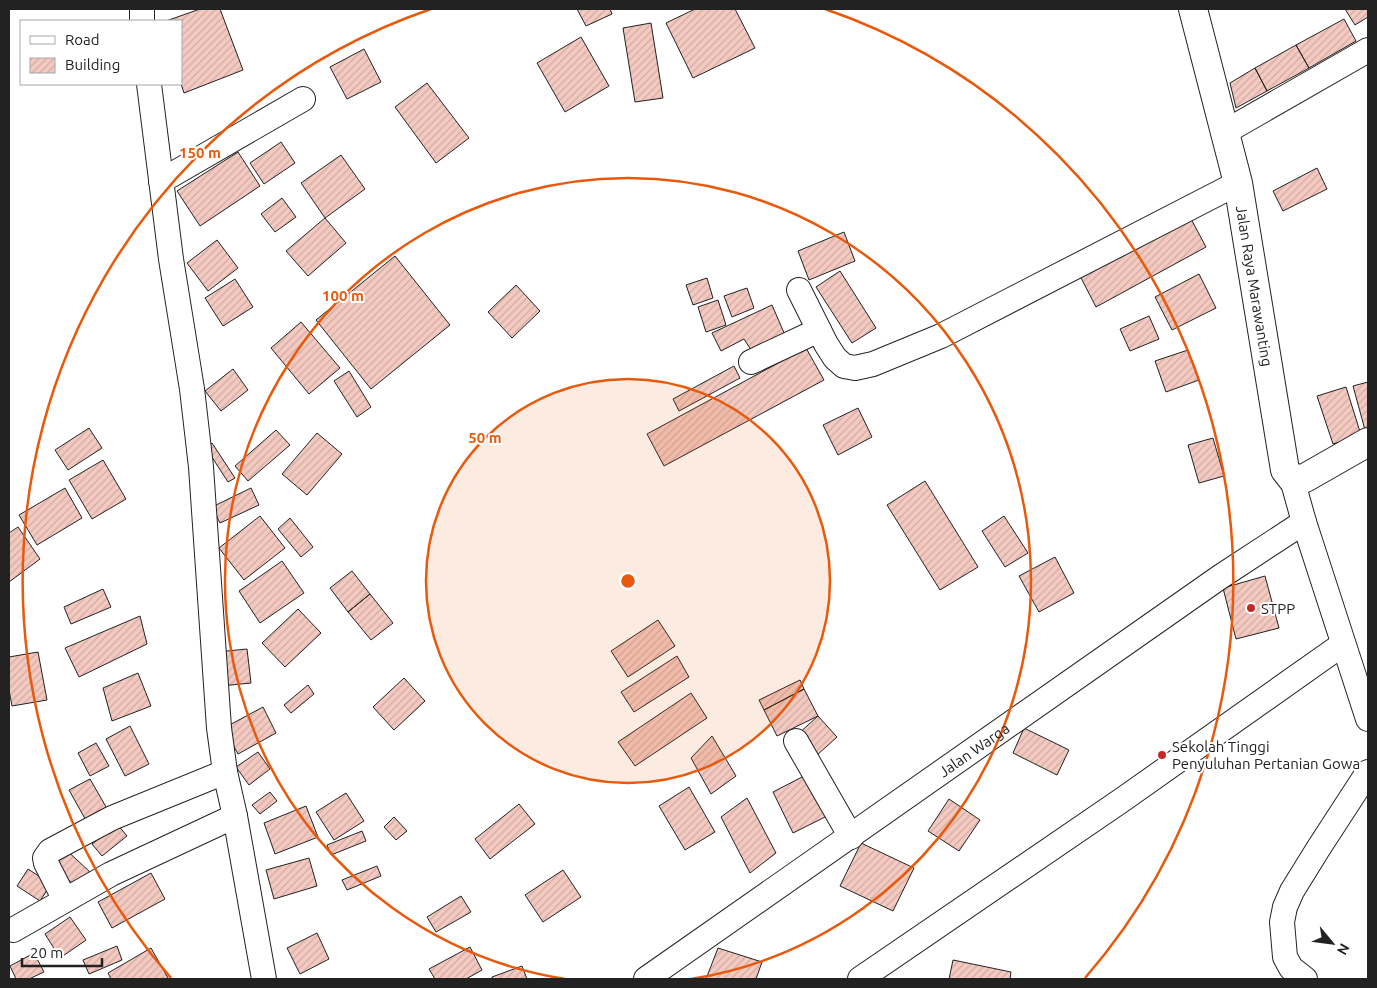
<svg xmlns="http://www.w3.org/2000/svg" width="1377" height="988" font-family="Ubuntu,sans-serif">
<defs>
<pattern id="building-hatch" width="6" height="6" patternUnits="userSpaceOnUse" patternTransform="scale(1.25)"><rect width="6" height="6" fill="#f3c9c0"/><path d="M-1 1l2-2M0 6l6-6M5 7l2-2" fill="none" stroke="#d0aca5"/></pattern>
</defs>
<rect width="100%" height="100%" fill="#fff"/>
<path fill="url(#building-hatch)" stroke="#222" d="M200 9H220L243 70 184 93 181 84V21H166Z
M577 9H610L612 14 586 26Z
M695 9H735L755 48 693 78 666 23Z
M1345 9H1368V17L1355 25Z
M1344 19 1356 41 1309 68 1296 45Z
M651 23 663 98 635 102 623 28Z
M581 37 609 86 565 112 537 63Z
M1296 45 1309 68 1267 91 1255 68Z
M364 49 381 82 347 99 330 67Z
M1255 68 1267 91 1236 108 1230 83Z
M427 83 469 138 436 163 395 107Z
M281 142 295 163 264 184 250 163Z
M238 152 260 186 200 226 177 191Z
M341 155 365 189 325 218 301 183Z
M1317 168 1327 189 1283 211 1273 191Z
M282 198 296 217 275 232 261 214Z
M1190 217 1206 247 1096 307 1080 276Z
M325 218 346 243 308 276 286 251Z
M844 232 855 261 809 280 798 251Z
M217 240 238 268 208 291 187 263Z
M395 256 450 325 371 389 316 320Z
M840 271 876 328 852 343 816 287Z
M1199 274 1216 308 1172 330 1155 297Z
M707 278 713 298 693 305 686 285Z
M235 279 253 307 223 326 205 298Z
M516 285 540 311 512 338 488 312Z
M747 288 754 308 732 317 724 296Z
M718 300 726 325 706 332 698 307Z
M772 305 785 335 751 350 744 339 721 351 712 333Z
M1149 316 1159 339 1130 351 1120 329Z
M301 322 340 368 309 394 271 348Z
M806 348 824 380 664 466 647 434Z
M1188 350 1199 380 1166 392 1155 361Z
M734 366 740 378 679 411 673 399Z
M233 369 248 390 221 411 205 391Z
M349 371 371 407 357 417 334 381Z
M1368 382V429L1365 430 1353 386Z
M1346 387 1361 435 1333 444 1317 396Z
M858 408 872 437 838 455 823 425Z
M89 428 102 448 68 470 55 450Z
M276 430 290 445 248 481 235 466Z
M317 433 342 454 307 495 282 474Z
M1213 438 1224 476 1199 483 1188 445Z
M212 443 235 478 228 482 206 448Z
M103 460 126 499 92 519 69 480Z
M925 481 978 567 940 590 887 505Z
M65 488 82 518 37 545 19 515Z
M251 488 259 505 220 523 212 507Z
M260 516 285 548 244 580 219 548Z
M1004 516 1028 553 1005 567 982 531Z
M290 518 313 547 301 557 278 529Z
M18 527 40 559 9 582V533Z
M1055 557 1074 593 1039 612 1019 576Z
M282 561 304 593 260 623 239 591Z
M352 571 370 594 348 612 330 588Z
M1265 576 1279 628 1236 639 1223 588Z
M103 589 111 607 71 624 64 607Z
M370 594 393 623 371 640 348 612Z
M298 609 321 633 285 667 262 643Z
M140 616 147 644 79 677 65 648Z
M658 620 675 646 628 677 611 651Z
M247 649 251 683 221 686 217 652Z
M38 652 47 700 12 706 9 690V657Z
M677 656 689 677 634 712 621 692Z
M138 673 151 706 112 721 103 688Z
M404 678 425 701 394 730 373 707Z
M800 680 804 689 764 710 759 700Z
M308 685 314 694 291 713 284 705Z
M804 689 818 716 777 736 764 710Z
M691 693 707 718 635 766 618 742Z
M263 707 276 733 238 754 224 728Z
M818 716 837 737 816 756 797 735Z
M130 726 149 764 125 776 106 739Z
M1024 728 1069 750 1057 775 1013 753Z
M712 736 736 776 711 794 691 758Z
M96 743 109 766 90 776 78 753Z
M258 752 270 769 249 785 236 767Z
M806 775 827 816 793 833 773 792Z
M90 779 109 812 88 824 69 790Z
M689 787 715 832 685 850 659 806Z
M270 792 277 801 260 814 252 805Z
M346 793 364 821 334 840 316 812Z
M747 798 776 853 750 873 721 817Z
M949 799 980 820 959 851 928 831Z
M519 804 535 824 490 859 475 839Z
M306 806 318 837 275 854 264 823Z
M394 817 407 831 396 840 384 827Z
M117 824 127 836 102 856 92 844Z
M362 831 366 841 331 855 327 845Z
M861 843 914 868 893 911 840 886Z
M63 847 90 872 76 887 49 862Z
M309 858 317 886 274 899 266 870Z
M377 866 381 876 347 890 342 880Z
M28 869 51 884 40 901 17 886Z
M563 870 581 897 543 922 525 895Z
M151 873 165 899 112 928 98 902Z
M461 896 471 912 436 932 427 917Z
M70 917 86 940 60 958 45 934Z
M317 933 329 959 300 974 287 948Z
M117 946 122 960 89 974 83 960Z
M470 947 482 970 466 979H435L429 969Z
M151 948 168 978 165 979H111L108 973Z
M718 948 762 962 756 979H706Z
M34 953 44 972 29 979H16L10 966Z
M953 960 1011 972 1010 979H949Z
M522 966 527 979H492V977Z"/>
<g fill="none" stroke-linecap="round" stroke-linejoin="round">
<g stroke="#222" stroke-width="26">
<g id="minor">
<path d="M142 9V21"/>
<path d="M149 84 171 259 192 389 201 467 219 728 225 772 235 816 264 979"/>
<path d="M1225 132 1368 50"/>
<path d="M161 181 303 99"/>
<path d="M799 290 826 344 835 358 844 366 855 368 873 364 941 336 1238 183"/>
<path d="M751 362 819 330"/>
<path d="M1292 479 1304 522 1368 719"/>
<path d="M796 741 851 837"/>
<path d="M65 900 46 863 45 858 50 851 112 818 225 772"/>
<path d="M13 930 111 874 235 816"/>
<path id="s1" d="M646 979 1220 577 1304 522"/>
<path d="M860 979 1122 800 1343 644"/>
<path d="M1305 979 1291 968 1285 957 1282 922 1285 907 1292 891 1318 849 1368 772"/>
</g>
</g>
<g stroke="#222" stroke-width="30">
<g id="tertiary">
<path id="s2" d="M1193 9 1238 183 1285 470 1292 479 1305 478 1368 442"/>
</g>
</g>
<use href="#minor" stroke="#fff" stroke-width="24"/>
<use href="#tertiary" stroke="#fff" stroke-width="28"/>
</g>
<circle cx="628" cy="581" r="202" fill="#e8590c" fill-opacity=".12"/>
<g fill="none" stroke="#e8590c" stroke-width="2.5">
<circle cx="628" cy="581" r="202"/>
<path d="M565 979A403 403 0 1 1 691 979"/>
<path d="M171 978A605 605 0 0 1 431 9M825 9A605 605 0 0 1 1085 978"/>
</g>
<g fill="#c62828" stroke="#fff" stroke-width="2">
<circle cx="1251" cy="608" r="5"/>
<circle cx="1162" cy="755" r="5"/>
</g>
<g text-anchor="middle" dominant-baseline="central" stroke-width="4" stroke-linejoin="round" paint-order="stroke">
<g font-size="15" fill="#222" stroke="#fff">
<text stroke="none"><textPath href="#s2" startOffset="284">Jalan Raya Marawanting</textPath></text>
<text stroke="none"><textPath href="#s1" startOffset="400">Jalan Warga</textPath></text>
</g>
<g font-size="15" fill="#222" stroke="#fff" text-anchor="start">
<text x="1261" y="608">STPP</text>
<text x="1172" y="746">Sekolah Tinggi<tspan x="1172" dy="17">Penyuluhan Pertanian Gowa</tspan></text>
</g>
</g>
<circle cx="628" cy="581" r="8" fill="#e8590c" stroke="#fff" stroke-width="2.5"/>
<g font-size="15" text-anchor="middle" font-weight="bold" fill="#e8590c" stroke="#fff" stroke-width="4" stroke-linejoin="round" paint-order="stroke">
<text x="200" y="158">150 m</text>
<text x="343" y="301">100 m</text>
<text x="485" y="443">50 m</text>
</g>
<rect width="1377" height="988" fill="none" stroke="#222222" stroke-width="20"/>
<rect x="20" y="20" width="162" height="65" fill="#ffffff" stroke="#a7a7a7"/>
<rect x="30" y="36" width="25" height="8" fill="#ffffff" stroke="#a7a7a7"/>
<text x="65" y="45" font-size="15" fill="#222222">Road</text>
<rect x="30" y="58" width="25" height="15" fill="url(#building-hatch)" stroke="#a7a7a7"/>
<text x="65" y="70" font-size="15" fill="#222222">Building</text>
<g transform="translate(1332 943) rotate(119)" stroke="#ffffff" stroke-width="4" paint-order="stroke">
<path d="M0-4L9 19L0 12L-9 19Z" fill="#222222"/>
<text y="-8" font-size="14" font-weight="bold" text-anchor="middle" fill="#222222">N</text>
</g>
<path d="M22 958v8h80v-8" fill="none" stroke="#222222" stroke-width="2.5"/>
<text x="30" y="958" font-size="15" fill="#222222" stroke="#ffffff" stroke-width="4" paint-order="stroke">20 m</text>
</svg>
